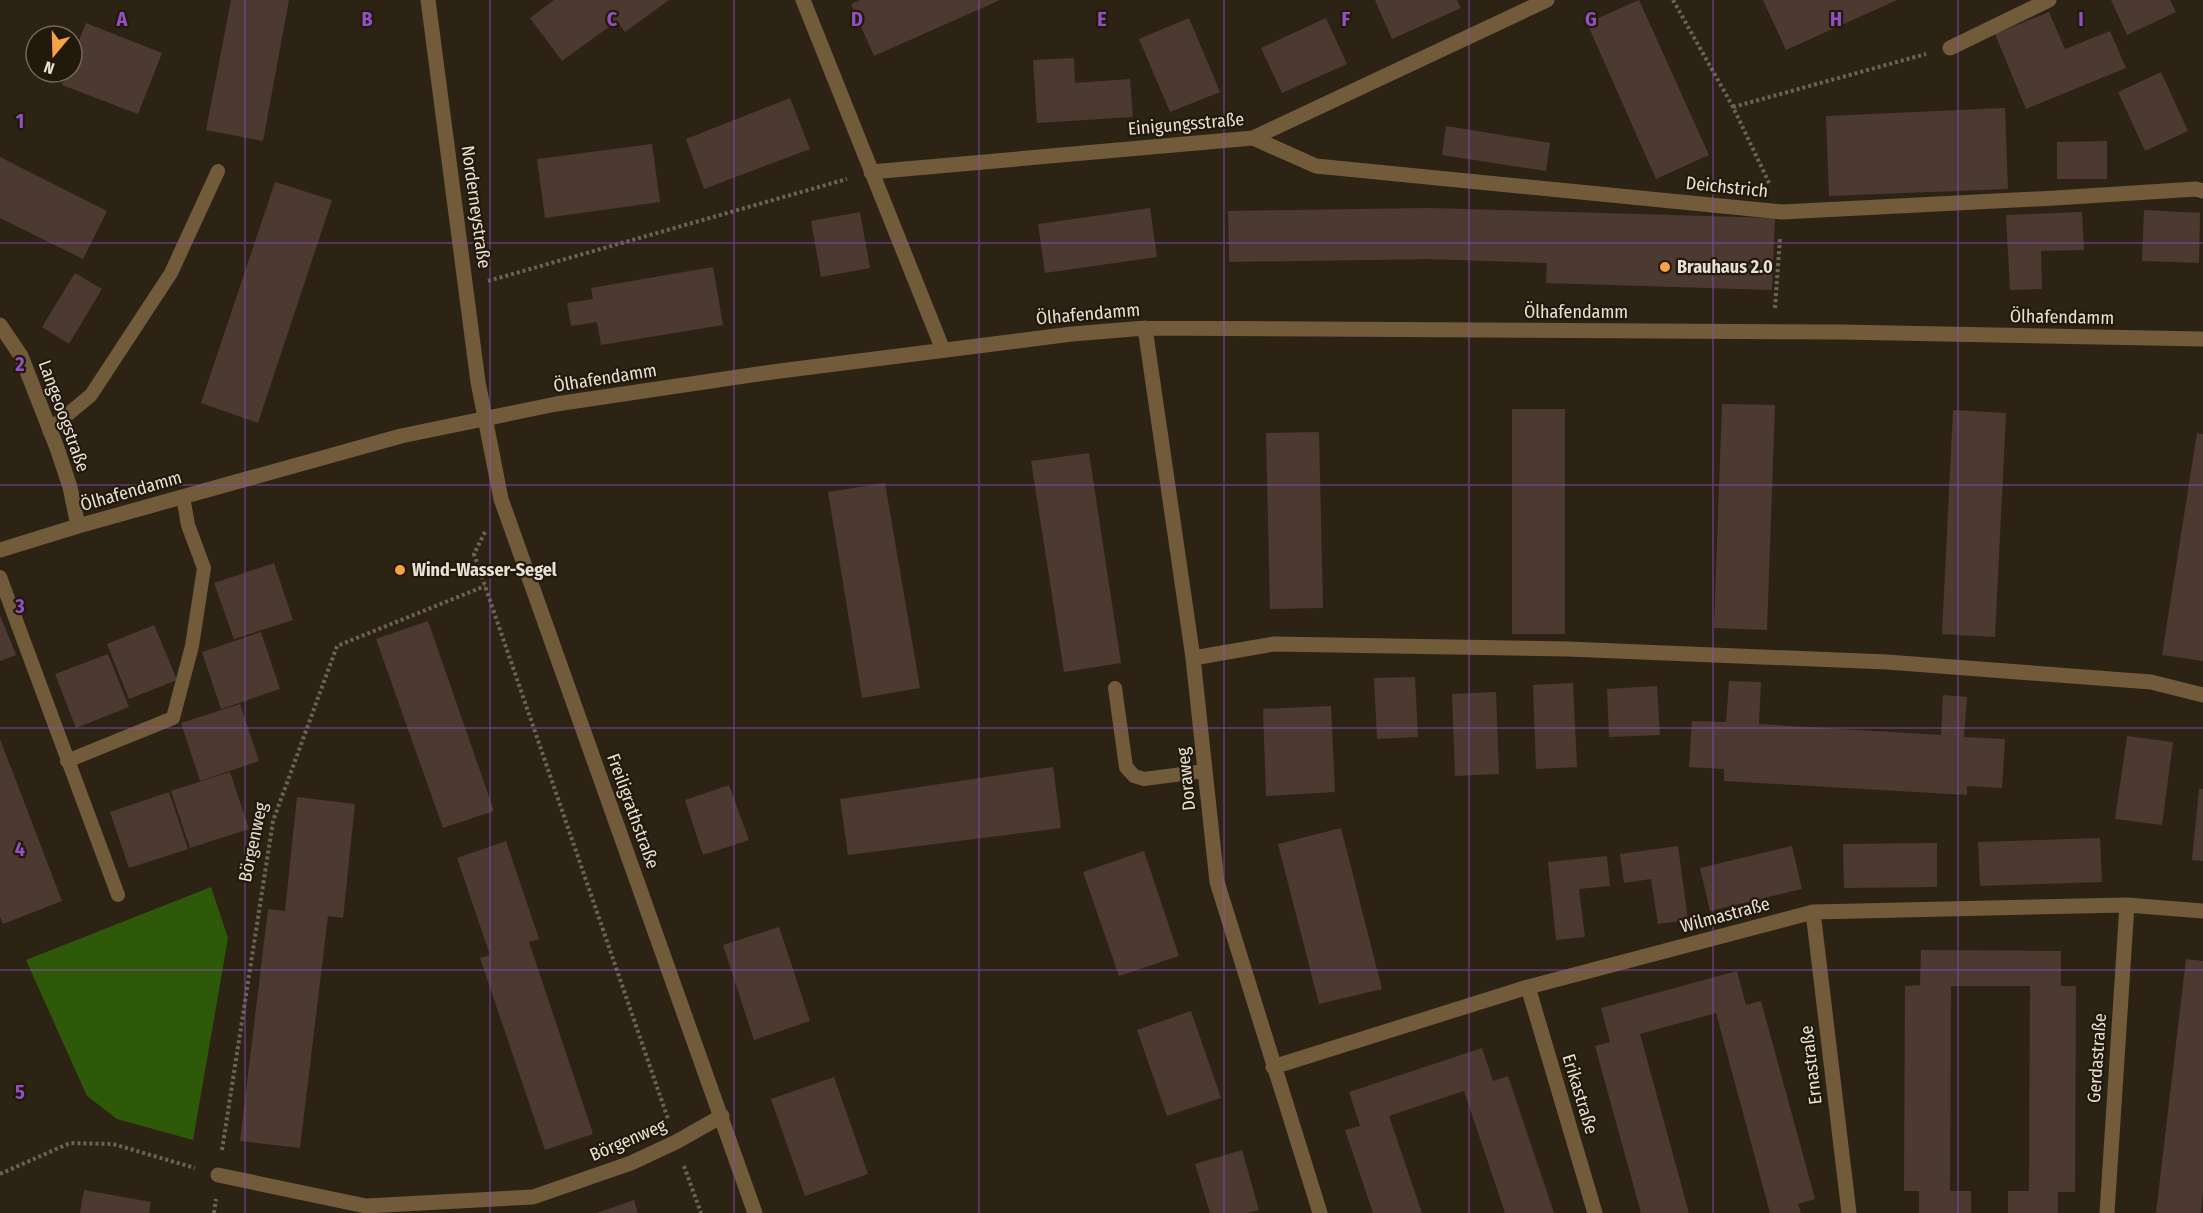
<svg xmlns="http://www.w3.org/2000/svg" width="2203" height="1213" font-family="'Fira Sans Condensed',sans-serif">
<rect width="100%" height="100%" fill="#2d2314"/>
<path fill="#2e5908" d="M211 887 228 938 193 1140 117 1119 87 1096 26 960Z"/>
<path fill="#4c3932" d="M231 0H289L263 141 206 130Z
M554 0H669L625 32 617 21 562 61 530 18Z
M860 0H1000L874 56 851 4Z
M1375 0H1457L1461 8 1392 39Z
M1639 0 1709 155 1656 179 1587 23Z
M1763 0H1897L1786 50Z
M2111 0H2170L2176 12 2127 35Z
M2049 12 2065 49 2110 31 2126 68 2026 109 1995 34Z
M1189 18 1220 92 1170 112 1139 39Z
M1326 18 1347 64 1282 93 1261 48Z
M86 23 162 53 138 114 62 85 67 72H72V58Z
M1074 58 1075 83 1130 79 1133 117 1037 123 1033 60Z
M2161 72 2188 131 2145 151 2118 92Z
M790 98 810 149 704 189 686 139Z
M2005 108 2008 189 1829 196 1826 116Z
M1446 126 1550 143 1546 171 1442 155Z
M2107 141V179H2057V142Z
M652 144 660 202 545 218 537 159Z
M0 157 107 211 83 259 0 218Z
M275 182 332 200 258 423 201 403Z
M1150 208 1157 257 1045 273 1038 224Z
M1429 208 1775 218 1772 290 1546 283 1547 263 1428 259 1229 262 1228 211Z
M2144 210 2200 213 2199 263 2142 261Z
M860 212 870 268 821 277 811 221Z
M2082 212 2084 250 2041 251 2042 289 2010 290 2006 215Z
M713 267 723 325 601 345 597 322 571 326 567 303 593 299 591 288Z
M75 273 102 289 69 344 42 327Z
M1722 404 1775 405 1767 630 1714 628Z
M1512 409H1565V634H1512Z
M1953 410 2006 413 1995 637 1942 634Z
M1319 432 1323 608 1270 609 1266 433Z
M2197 433 2203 434V661L2162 655Z
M1089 453 1121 663 1064 672 1031 461Z
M885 483 920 688 862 698 828 492Z
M274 563 293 620 234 639 214 583Z
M0 615 16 655 0 661Z
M428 621 494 811 443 828 376 639Z
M154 625 177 680 129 699 107 644Z
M261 632 280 689 221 709 202 652Z
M108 654 129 707 76 728 55 674Z
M1415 677 1418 737 1377 739 1374 678Z
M1729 681 1761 682 1759 724 1941 735 1943 695 1967 697 1964 737 2005 739 2002 788 1967 786V795L1724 781V769L1689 767 1692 721 1726 722Z
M1573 683 1577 767 1536 769 1533 685Z
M1657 686 1660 735 1609 737 1607 689Z
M1496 692 1499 774 1455 776 1452 694Z
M240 704 259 761 200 781 181 723Z
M1331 706 1335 792 1266 796 1263 709Z
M2127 736 2173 742 2162 825 2115 819Z
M0 739 62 901 3 924 0 917Z
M1053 767 1061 828 848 855 840 799Z
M230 772 249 829 190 848 171 791Z
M729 785 749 840 703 855 685 800Z
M2199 789H2203V861L2192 860Z
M169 792 188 849 129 868 110 812Z
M297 797 355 804 343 918 328 916 300 1148 240 1141 268 909 285 911Z
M1341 828 1382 989 1319 1004 1278 844Z
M2100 838 2102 882 1980 886 1978 842Z
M506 841 539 939 529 942 593 1134 545 1150 480 958 490 955 457 858Z
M1937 843V887L1844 888 1843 844Z
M1678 846 1688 920 1658 924 1651 879 1624 883 1620 854Z
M1792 846 1802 889 1710 911 1700 868Z
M1144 851 1179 956 1119 976 1083 872Z
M1607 856 1610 886 1579 889 1585 937 1556 940 1548 862Z
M779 927 810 1021 754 1040 723 945Z
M1921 950 2061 951V986H2076L2075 1192H2058V1213H2008V1191H2029L2030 986H1951L1950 1191H1971V1213H1919V1191H1904L1905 986 1920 985Z
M2186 959 2203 961V1192L2201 1213H2156Z
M1737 971 1746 1005 1761 1001 1815 1199 1798 1204 1801 1213H1770L1716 1013 1640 1034 1689 1213H1641L1595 1046 1610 1042 1601 1008Z
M1191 1011 1221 1098 1167 1116 1137 1030Z
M1482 1048 1493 1081 1508 1076 1554 1213H1505L1464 1091 1389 1116 1422 1213H1373L1345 1130 1360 1126 1349 1092Z
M834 1077 868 1174 805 1196 771 1099Z
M1242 1150 1259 1210 1248 1213H1210L1195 1164Z
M84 1190 151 1202 149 1213H80Z
M634 1200 638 1213H597Z"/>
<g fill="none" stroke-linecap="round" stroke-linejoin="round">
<path stroke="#6c6357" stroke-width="4" stroke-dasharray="3 3" stroke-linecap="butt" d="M1673 0 1733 107 1770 185
M1733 107 1926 54
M488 281 847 179
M1775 308 1780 238
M485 532 474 554 668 1119
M222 1150 273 821 337 646 485 586
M684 1166 701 1213
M0 1174 70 1143 113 1144 195 1168
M214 1213 216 1199"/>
<path stroke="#715b3b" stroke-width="14" d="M49 430 91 395 171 273 218 171
M0 577 118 895
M1115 688 1126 767 1134 776 1144 779 1205 771
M67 761 173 718 192 646 204 568 188 525 183 497"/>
<path stroke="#715b3b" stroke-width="15" d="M803 0 943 350
M1950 48 2049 0
M1253 138 1316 166 1782 212 2055 198 2196 189 2203 191
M871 172 1253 138 1547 0
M0 325 21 356 57 448 70 487 78 526
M1145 328 1193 658 1217 882 1320 1213
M0 550 78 526 401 436 556 404 772 372 1072 334 1145 328 1841 332 2203 339
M1193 658 1274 644 1568 649 1887 662 2151 682 2203 695
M1813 912 1849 1213
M1528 987 1595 1213
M1273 1067 1528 987 1813 912 2127 905 2203 911
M218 1175 366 1206 533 1197 631 1163 676 1142 722 1116
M2107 1213 2127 905"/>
<path stroke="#715b3b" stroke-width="15" d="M428 0 478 382 501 499 755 1213"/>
</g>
<path fill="none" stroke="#9150c4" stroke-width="1.5" stroke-opacity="0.55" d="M245 0V1213M490 0V1213M734 0V1213M979 0V1213M1224 0V1213M1469 0V1213M1713 0V1213M1958 0V1213M0 243H2203M0 485H2203M0 728H2203M0 970H2203"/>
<g fill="#f6a247" stroke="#23190b" stroke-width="2">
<circle cx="1665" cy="267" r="6"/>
<circle cx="400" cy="570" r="6"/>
</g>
<g text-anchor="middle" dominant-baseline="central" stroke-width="4.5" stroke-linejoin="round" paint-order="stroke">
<g font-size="18" fill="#e7e0d7" stroke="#23190b">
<text transform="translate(1186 124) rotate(-5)">Einigungsstraße</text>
<text transform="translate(1727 187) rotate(6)">Deichstrich</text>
<text transform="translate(476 207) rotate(82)">Norderneystraße</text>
<text x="1576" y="312">Ölhafendamm</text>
<text transform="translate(1088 314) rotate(-5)">Ölhafendamm</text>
<text transform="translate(2062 317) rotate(1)">Ölhafendamm</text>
<text transform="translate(605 378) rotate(-9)">Ölhafendamm</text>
<text transform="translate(64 416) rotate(70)">Langeoogstraße</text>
<text transform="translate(131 491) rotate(-16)">Ölhafendamm</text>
<text transform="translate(1186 779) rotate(-96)">Doraweg</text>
<text transform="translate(633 811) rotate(70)">Freiligrathstraße</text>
<text transform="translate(253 842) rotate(-78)">Börgenweg</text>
<text transform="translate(1725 915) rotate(-15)">Wilmastraße</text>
<text transform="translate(2097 1058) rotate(-86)">Gerdastraße</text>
<text transform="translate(1811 1065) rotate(-97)">Ernastraße</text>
<text transform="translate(1580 1094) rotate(73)">Erikastraße</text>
<text transform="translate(628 1140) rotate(-23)">Börgenweg</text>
</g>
<g font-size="18" font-weight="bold" fill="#e7e0d7" stroke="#23190b" text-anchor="start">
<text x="1677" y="267">Brauhaus 2.0</text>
<text x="412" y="570">Wind-Wasser-Segel</text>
</g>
</g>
<g font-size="20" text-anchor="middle" font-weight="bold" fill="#9150c4" stroke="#23190b" stroke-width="4.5" stroke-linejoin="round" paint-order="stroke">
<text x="122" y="26">A</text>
<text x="367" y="26">B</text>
<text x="612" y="26">C</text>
<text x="857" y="26">D</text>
<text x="1102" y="26">E</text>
<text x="1346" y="26">F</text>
<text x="1591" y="26">G</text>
<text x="1836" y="26">H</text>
<text x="2081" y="26">I</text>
<text x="20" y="128">1</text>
<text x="20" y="371">2</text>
<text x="20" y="613">3</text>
<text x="20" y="856">4</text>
<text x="20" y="1099">5</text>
</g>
<g transform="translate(54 54) rotate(199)"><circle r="28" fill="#23190b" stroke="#71695d" stroke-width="1.5"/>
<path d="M0-4.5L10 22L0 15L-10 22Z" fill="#f6a247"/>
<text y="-9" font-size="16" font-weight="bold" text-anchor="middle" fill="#e7e0d7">N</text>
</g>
</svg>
